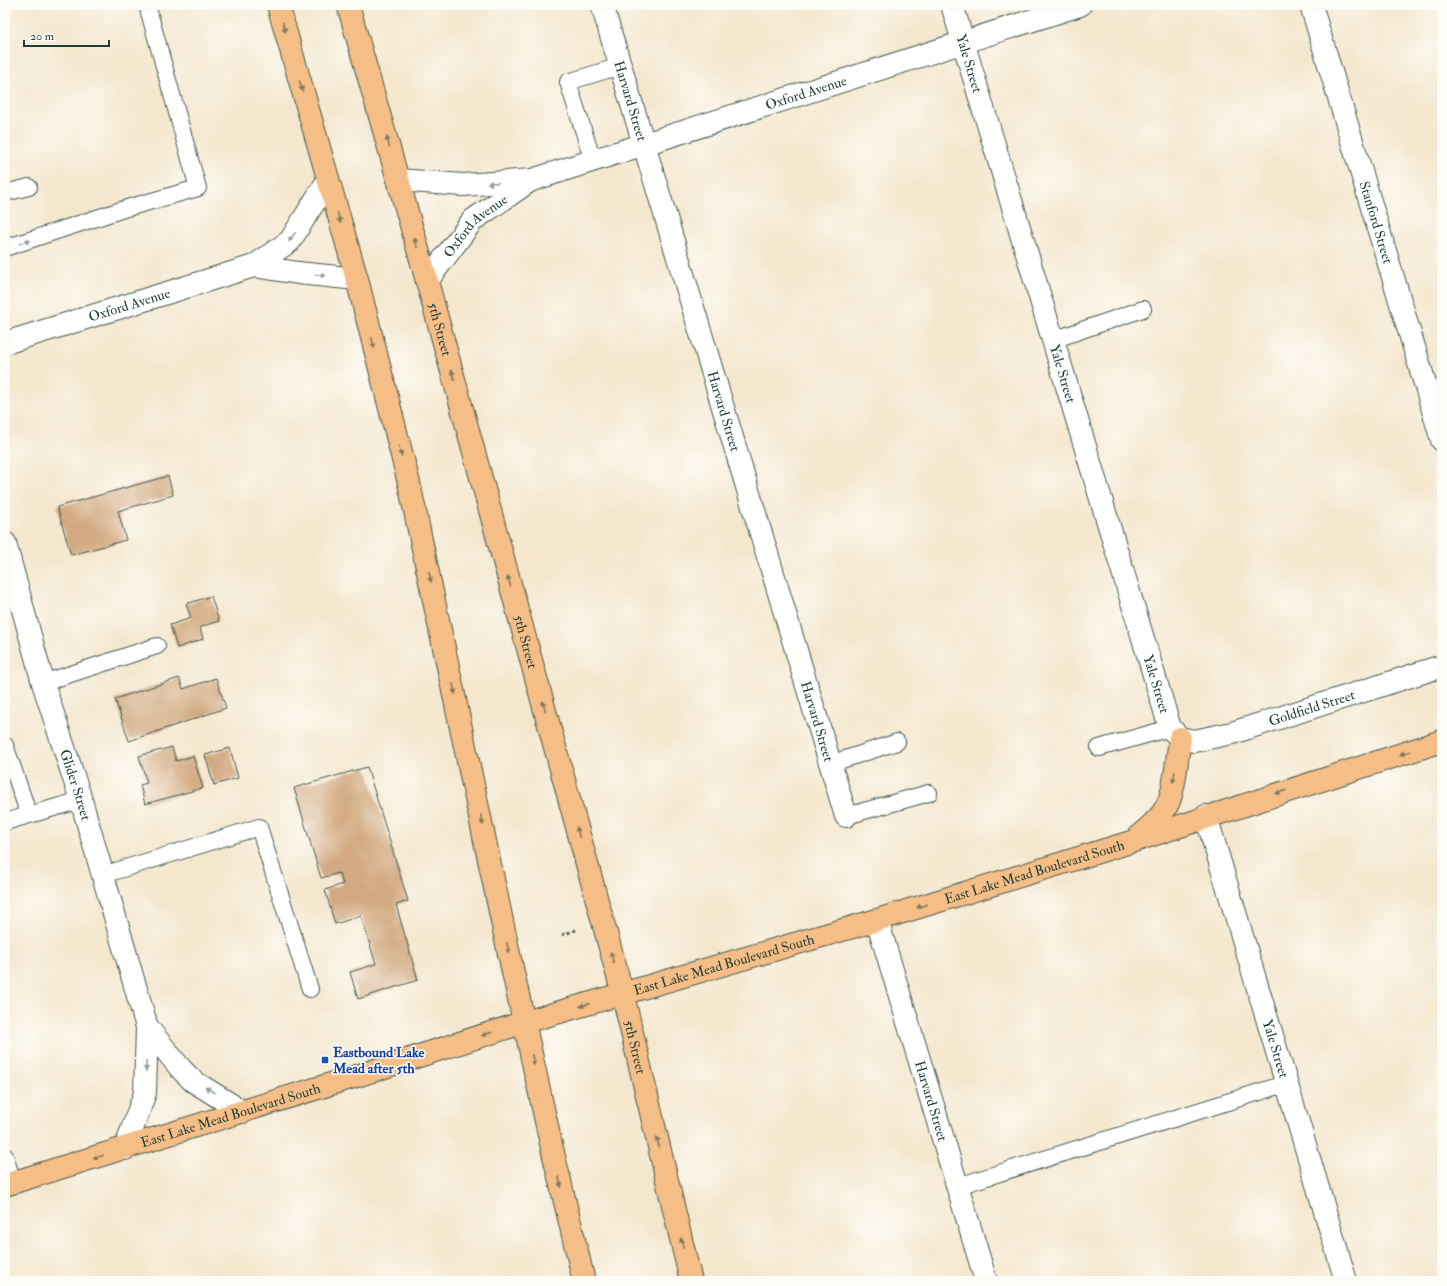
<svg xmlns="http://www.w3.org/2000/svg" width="1447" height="1286" font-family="'IM FELL Double Pica',serif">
<rect width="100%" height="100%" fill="#fdfcf7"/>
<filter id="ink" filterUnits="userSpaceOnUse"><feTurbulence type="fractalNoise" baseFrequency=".025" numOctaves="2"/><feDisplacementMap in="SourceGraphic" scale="8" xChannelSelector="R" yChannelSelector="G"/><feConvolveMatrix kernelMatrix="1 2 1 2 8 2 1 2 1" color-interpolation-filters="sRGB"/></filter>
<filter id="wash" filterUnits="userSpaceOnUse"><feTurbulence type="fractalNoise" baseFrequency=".012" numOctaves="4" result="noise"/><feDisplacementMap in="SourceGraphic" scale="16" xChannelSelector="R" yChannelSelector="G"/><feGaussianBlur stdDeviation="0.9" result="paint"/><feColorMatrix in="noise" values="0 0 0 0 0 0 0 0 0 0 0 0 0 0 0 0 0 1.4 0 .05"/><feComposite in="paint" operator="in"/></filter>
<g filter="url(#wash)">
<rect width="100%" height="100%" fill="#f4e7ce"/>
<g id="blocks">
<path fill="#d2a980" d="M168 476 173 495 118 511 126 540 71 555 57 507Z
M211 596 219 621 200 627 203 639 177 648 170 625 191 618 186 604Z
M179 678 183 689 216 678 226 708 129 741 115 699Z
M172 747 176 761 193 756 203 788 145 804 140 785 147 783 139 756Z
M230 748 238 778 214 785 205 755Z
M367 767 408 901 396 905 418 980 358 999 350 972 376 964 361 916 335 924 325 890 343 884 339 873 321 878 294 788Z"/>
</g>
</g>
<g filter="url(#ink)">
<use href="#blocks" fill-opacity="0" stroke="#3f564b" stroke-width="1"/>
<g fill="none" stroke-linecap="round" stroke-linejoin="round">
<g stroke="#3f564b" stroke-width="18">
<path id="lane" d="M593 161 568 82 620 66
M5 193 29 187
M5 248 127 208 198 188 147 5
M1053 340 1143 309
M43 683 157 646
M5 745 29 815
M1099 748 1170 728
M830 764 897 742
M846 816 929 793
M5 822 81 800
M103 875 259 827 310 989
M5 1156 13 1182
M958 1186 1285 1084"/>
</g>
<g stroke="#3f564b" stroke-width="24">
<g id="street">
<path id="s1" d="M602 5 846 816"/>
<path id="s2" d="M952 5 1170 728 1180 738 1194 741 1232 733 1442 666"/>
<path id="s3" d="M1311 5 1442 440"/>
<path id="s4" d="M399 180 463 185 532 180 1080 5"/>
<path d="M254 266 298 273 357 279"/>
<path id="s5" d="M427 281 473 220 531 180"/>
<path id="s6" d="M5 343 254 266 290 241 328 180"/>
<path id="s7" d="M5 543 43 683 81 800 147 1027 145 1093 125 1149"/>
<path id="s8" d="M1206 816 1346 1281"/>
<path id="s9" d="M877 920 986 1281"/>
<path d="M147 1027 181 1069 193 1081 243 1112"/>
</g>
</g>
<g stroke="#3f564b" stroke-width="24">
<g id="primary">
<path d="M278 5 357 279 409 483 509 954 551 1144 584 1281"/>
<path id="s10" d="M348 5 427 281 623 995 691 1281"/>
<path d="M1139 836C1148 828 1159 820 1165 809 1175 795 1177 757 1180 738"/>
<path id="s11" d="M5 1185 363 1074 525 1022 877 920 1134 841 1442 741"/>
</g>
</g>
<path stroke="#3f564b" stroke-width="2.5" stroke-dasharray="3 3" stroke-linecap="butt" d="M562 935 579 929"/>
<use href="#lane" stroke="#fff" stroke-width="16"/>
<use href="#street" stroke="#fff" stroke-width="22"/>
<use href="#primary" stroke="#f6be87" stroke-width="22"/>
</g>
<defs><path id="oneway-solid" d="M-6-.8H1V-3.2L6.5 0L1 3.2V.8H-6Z"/></defs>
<g fill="#807759">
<use href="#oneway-solid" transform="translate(284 27) rotate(74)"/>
<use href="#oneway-solid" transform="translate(301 86) rotate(74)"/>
<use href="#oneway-solid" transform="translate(388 142) rotate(-106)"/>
<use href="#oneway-solid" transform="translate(339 218) rotate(74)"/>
<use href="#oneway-solid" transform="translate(416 243) rotate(-106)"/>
<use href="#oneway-solid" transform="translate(373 343) rotate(76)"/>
<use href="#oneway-solid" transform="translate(453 375) rotate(-105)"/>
<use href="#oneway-solid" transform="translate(400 451) rotate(74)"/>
<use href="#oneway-solid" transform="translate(430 577) rotate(78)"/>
<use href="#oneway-solid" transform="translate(509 581) rotate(-105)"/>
<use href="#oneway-solid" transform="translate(454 689) rotate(78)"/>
<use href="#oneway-solid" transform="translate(544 706) rotate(-105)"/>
<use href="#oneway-solid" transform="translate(1405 753) rotate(162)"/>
<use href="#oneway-solid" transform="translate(1174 777) rotate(100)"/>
<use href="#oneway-solid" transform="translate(1281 792) rotate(162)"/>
<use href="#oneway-solid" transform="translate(482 820) rotate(78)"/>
<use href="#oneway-solid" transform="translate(578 832) rotate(-105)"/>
<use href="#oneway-solid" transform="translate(922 906) rotate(163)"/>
<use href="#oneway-solid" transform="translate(508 948) rotate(79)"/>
<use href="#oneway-solid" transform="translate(612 957) rotate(-105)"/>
<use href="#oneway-solid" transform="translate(585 1005) rotate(165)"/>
<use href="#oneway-solid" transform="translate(487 1034) rotate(162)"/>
<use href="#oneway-solid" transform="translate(533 1060) rotate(78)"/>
<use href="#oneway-solid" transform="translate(658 1142) rotate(-103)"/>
<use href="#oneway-solid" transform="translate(98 1157) rotate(163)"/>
<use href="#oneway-solid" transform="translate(560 1182) rotate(76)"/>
<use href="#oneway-solid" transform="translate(682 1243) rotate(-103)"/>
</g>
<g fill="#8f9e9a">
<use href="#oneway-solid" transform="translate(493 183) rotate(176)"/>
<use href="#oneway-solid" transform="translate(292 237) rotate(126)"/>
<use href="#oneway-solid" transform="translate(25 242) rotate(-17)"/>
<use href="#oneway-solid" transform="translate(320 275) rotate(6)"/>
<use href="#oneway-solid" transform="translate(146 1066) rotate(91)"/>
<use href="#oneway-solid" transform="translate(210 1090) rotate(-147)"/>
</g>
</g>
<rect fill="#1a4fb4" stroke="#fdfcf7" stroke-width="1.5" x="321" y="1056" width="8" height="8" rx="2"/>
<g text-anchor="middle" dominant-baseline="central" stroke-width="3" stroke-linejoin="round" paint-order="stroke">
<g font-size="14" fill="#1f3d34" stroke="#fdfcf7">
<text stroke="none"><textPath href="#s2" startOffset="61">Yale Street</textPath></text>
<text stroke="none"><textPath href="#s4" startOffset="421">Oxford Avenue</textPath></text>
<text stroke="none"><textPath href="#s1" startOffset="100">Harvard Street</textPath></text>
<text stroke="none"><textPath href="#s3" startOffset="227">Stanford Street</textPath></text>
<text stroke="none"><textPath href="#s5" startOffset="74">Oxford Avenue</textPath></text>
<text stroke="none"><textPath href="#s6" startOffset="130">Oxford Avenue</textPath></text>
<text stroke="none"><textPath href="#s10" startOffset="337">5th Street</textPath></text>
<text stroke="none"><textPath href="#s2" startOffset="385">Yale Street</textPath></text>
<text stroke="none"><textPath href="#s1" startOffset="424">Harvard Street</textPath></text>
<text stroke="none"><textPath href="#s10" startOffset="661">5th Street</textPath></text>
<text stroke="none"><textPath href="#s2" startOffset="709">Yale Street</textPath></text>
<text stroke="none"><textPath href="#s2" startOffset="906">Goldfield Street</textPath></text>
<text stroke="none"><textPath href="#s1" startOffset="748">Harvard Street</textPath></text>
<text stroke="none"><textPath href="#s7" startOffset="252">Glider Street</textPath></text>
<text stroke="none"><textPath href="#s11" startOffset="1076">East Lake Mead Boulevard South</textPath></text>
<text stroke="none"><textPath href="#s11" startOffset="752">East Lake Mead Boulevard South</textPath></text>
<text stroke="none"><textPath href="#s10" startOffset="1081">5th Street</textPath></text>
<text stroke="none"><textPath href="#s8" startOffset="243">Yale Street</textPath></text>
<text stroke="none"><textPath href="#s9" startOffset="189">Harvard Street</textPath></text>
<text stroke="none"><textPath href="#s11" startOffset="236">East Lake Mead Boulevard South</textPath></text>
</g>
<g font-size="14" font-weight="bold" fill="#164399" stroke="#fdfcf7" text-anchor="start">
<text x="333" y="1052">Eastbound Lake<tspan x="333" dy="16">Mead after 5th</tspan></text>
</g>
</g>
<rect width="1447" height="1286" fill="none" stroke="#fdfcf7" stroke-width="20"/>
<path d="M24 40v6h85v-6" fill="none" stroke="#1f3d34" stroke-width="2"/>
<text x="30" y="40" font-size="12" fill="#1f3d34" stroke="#fdfcf7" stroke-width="3" paint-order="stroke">20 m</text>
</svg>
